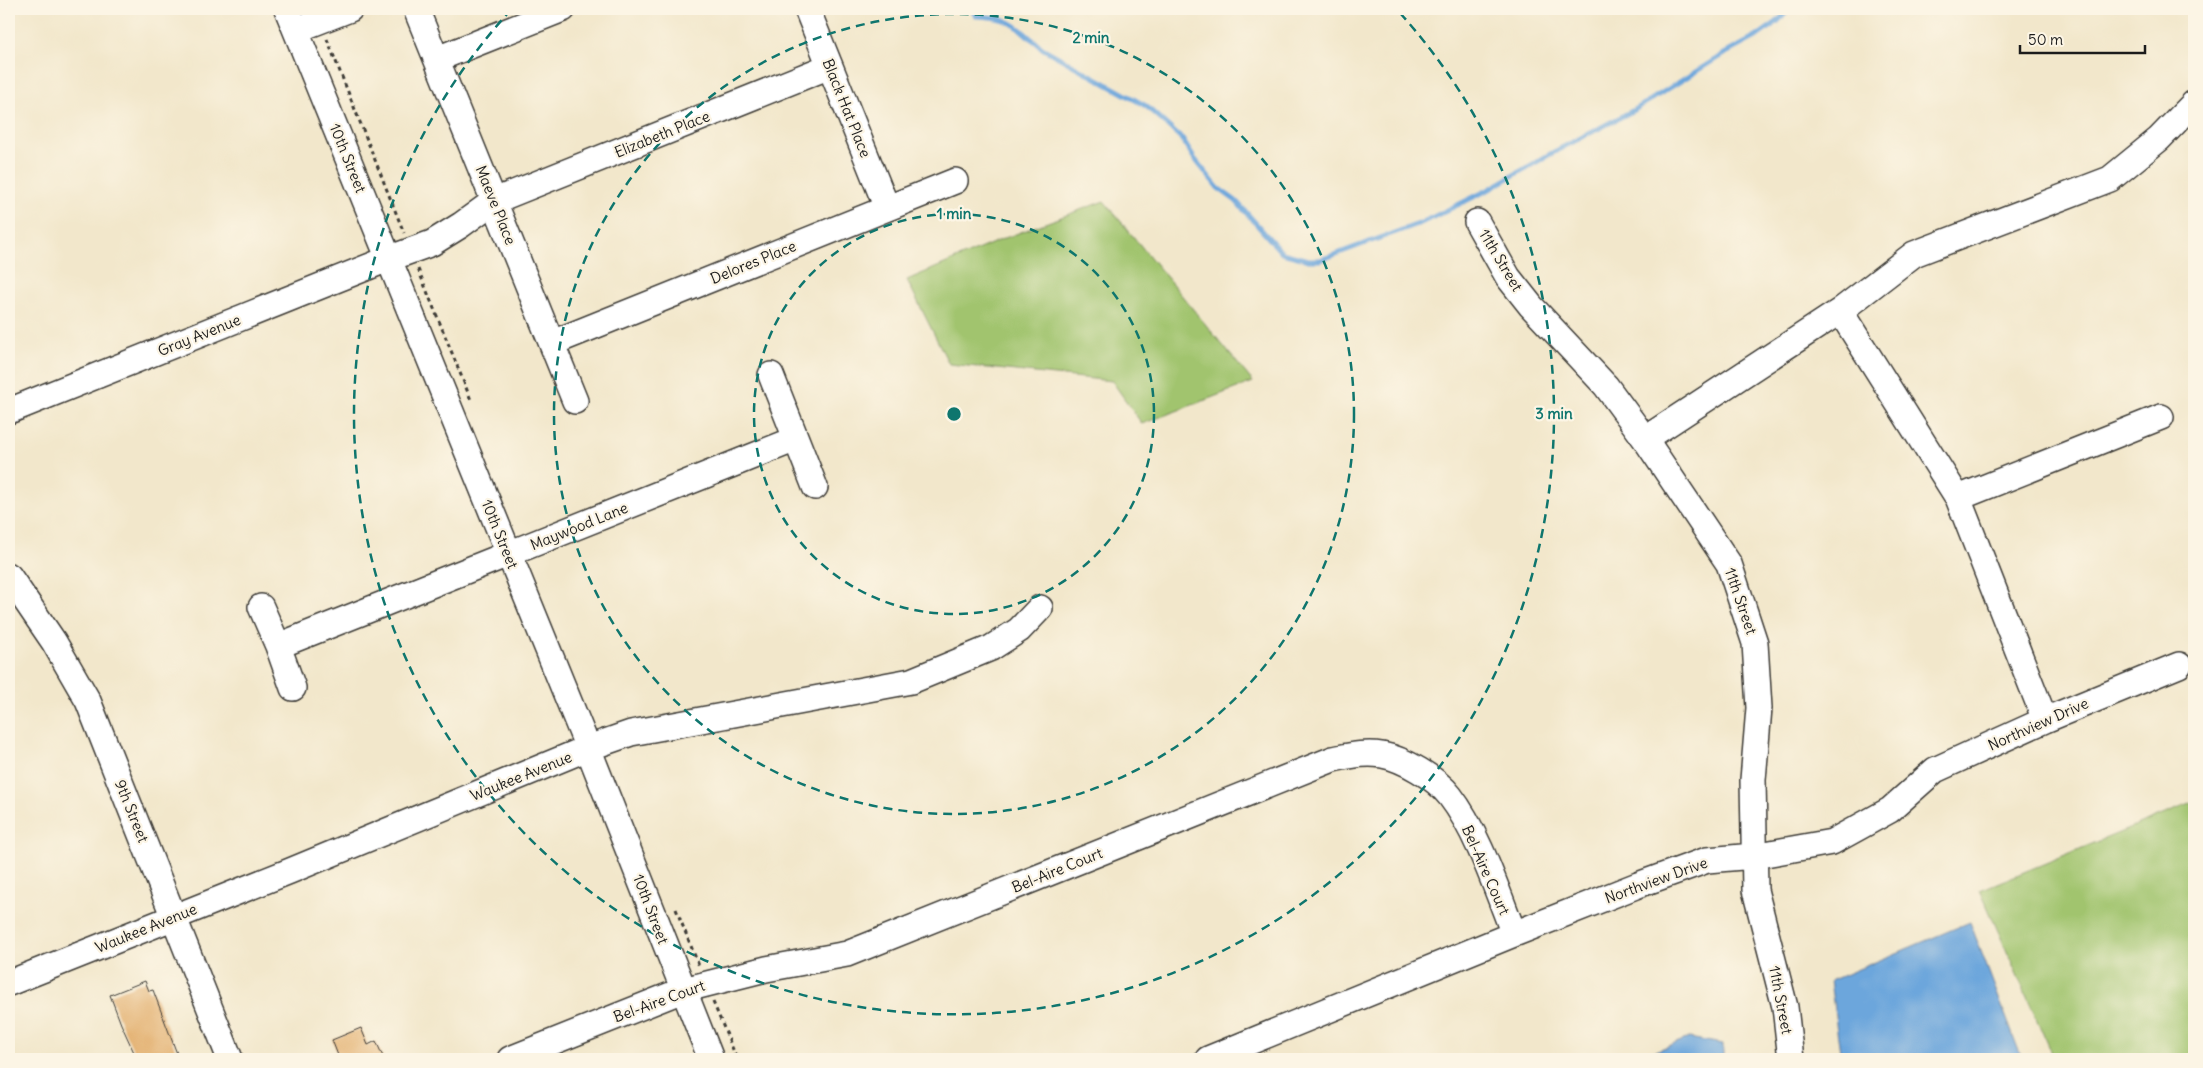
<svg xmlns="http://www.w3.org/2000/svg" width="2203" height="1068" font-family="Delius,sans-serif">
<rect width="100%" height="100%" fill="#fcf5e5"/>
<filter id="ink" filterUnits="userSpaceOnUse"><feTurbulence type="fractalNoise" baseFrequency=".02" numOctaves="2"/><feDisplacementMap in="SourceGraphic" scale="10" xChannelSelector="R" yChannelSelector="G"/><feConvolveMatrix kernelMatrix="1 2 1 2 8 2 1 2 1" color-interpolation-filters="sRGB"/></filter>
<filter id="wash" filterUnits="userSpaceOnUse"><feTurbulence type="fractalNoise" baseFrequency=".0096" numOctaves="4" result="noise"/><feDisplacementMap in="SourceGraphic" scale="20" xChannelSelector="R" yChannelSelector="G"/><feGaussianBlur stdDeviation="1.12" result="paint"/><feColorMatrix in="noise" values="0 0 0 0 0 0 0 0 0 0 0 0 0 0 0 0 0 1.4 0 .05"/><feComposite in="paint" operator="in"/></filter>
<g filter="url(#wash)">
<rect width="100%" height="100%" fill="#f2e7cb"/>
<path fill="#a1c46e" stroke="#5e7045" d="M1104 201 1253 382 1142 424 1112 381 949 364 907 280 1005 238Z
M2194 802V1059H2054L1980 890Z"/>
<path fill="#6ca6dc" stroke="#44617c" d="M1970 922 2022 1059H1841L1830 981Z
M1689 1038 1723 1044V1059H1634Z"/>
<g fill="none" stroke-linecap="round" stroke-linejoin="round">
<path stroke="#6ca6dc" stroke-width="5" d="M971 9 976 16C999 17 1010 19 1027 35 1032 40 1037 42 1042 48L1146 106 1182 139 1194 158 1218 188 1236 201 1282 253 1309 260H1320L1421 223 1488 190 1552 153 1636 109 1724 54 1756 37 1777 22 1790 9"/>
</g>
<g id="blocks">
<path fill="#e0a862" d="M145 981 149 991 153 990 179 1059H137L121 1024 110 995Z
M361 1028 368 1045 376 1041 384 1059H335L339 1058 332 1040Z"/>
</g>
</g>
<g filter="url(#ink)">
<use href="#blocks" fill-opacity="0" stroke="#3c3a36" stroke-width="1"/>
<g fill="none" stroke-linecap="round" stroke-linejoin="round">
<g stroke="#3c3a36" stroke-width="28">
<path id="minor" d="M287 9 588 748 711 1059
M416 9 575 401
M807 9 887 208
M296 30 350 9
M437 59 563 9
M1477 222 1508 277 1531 306 1606 386 1645 439 1729 564 1755 643 1759 708 1753 780 1755 890 1785 1007 1791 1059
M1840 311 1958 498 2045 720
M552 343 955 181
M771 375 815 487
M9 411 388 259 432 243 461 225 494 201 830 66
M1645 439 1840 311 1914 254 2110 179 2159 139 2194 103
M1958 498 2161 417
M9 576 54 642 88 701 230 1059
M261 607 278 646 293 688
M278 646 796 439
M9 983 290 871 588 748 631 733 911 681 991 648 1019 630 1040 608
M510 1059 683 990 766 969 847 954 1333 759C1349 756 1365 752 1382 755 1404 759 1436 778 1450 796 1478 832 1497 891 1514 934
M1208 1059 1514 934 1638 885 1707 860 1754 856 1832 842 1890 810 1935 770 2045 720 2179 665"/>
</g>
<path stroke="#3c3a36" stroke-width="3" stroke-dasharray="4 4" stroke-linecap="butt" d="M327 39 404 233
M418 269 471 400
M676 909 699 966
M713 1002 737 1059"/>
<use href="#minor" stroke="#fff" stroke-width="25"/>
</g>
</g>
<g fill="none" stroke="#0f766e" stroke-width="2.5" stroke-dasharray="9 6">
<circle cx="954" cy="414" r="200"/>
<circle cx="954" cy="414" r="400"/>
<path d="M1400 13A600 600 0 1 1 508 13"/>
</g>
<g text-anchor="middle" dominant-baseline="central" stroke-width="4.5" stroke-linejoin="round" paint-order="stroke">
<g font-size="15" fill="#1c1c1c" stroke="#fcf5e5">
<text transform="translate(847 108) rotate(68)">Black Hat Place</text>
<text transform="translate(662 134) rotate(-22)">Elizabeth Place</text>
<text transform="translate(348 158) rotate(68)">10th Street</text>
<text transform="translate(496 205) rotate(68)">Maeve Place</text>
<text transform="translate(1501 260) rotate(59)">11th Street</text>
<text transform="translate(753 262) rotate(-22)">Delores Place</text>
<text transform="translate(199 335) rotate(-22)">Gray Avenue</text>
<text transform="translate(579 526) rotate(-22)">Maywood Lane</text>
<text transform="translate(500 534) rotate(68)">10th Street</text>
<text transform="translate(1741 601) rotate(71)">11th Street</text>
<text transform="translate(2038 724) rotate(-24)">Northview Drive</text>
<text transform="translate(521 776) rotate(-22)">Waukee Avenue</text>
<text transform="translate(132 811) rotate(68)">9th Street</text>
<text transform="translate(1057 870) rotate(-22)">Bel-Aire Court</text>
<text transform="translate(1486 870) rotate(66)">Bel-Aire Court</text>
<text transform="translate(1656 880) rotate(-20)">Northview Drive</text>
<text transform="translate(651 909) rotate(69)">10th Street</text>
<text transform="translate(146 928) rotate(-22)">Waukee Avenue</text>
<text transform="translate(1781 1000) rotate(79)">11th Street</text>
<text transform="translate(659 1001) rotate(-20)">Bel-Aire Court</text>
</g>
</g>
<circle cx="954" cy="414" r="8" fill="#0f766e" stroke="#fcf5e5" stroke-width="2.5"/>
<g font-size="15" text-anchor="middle" font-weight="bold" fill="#0f766e" stroke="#fcf5e5" stroke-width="4.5" stroke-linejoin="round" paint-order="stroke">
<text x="1091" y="43">2 min</text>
<text x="954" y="219">1 min</text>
<text x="1554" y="419">3 min</text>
</g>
<rect width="2203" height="1068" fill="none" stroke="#fcf5e5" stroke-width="30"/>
<path d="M2020 45v8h125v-8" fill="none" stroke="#1c1c1c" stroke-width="2.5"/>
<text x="2028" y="45" font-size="15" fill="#1c1c1c" stroke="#fcf5e5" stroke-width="4" paint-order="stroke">50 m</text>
</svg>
